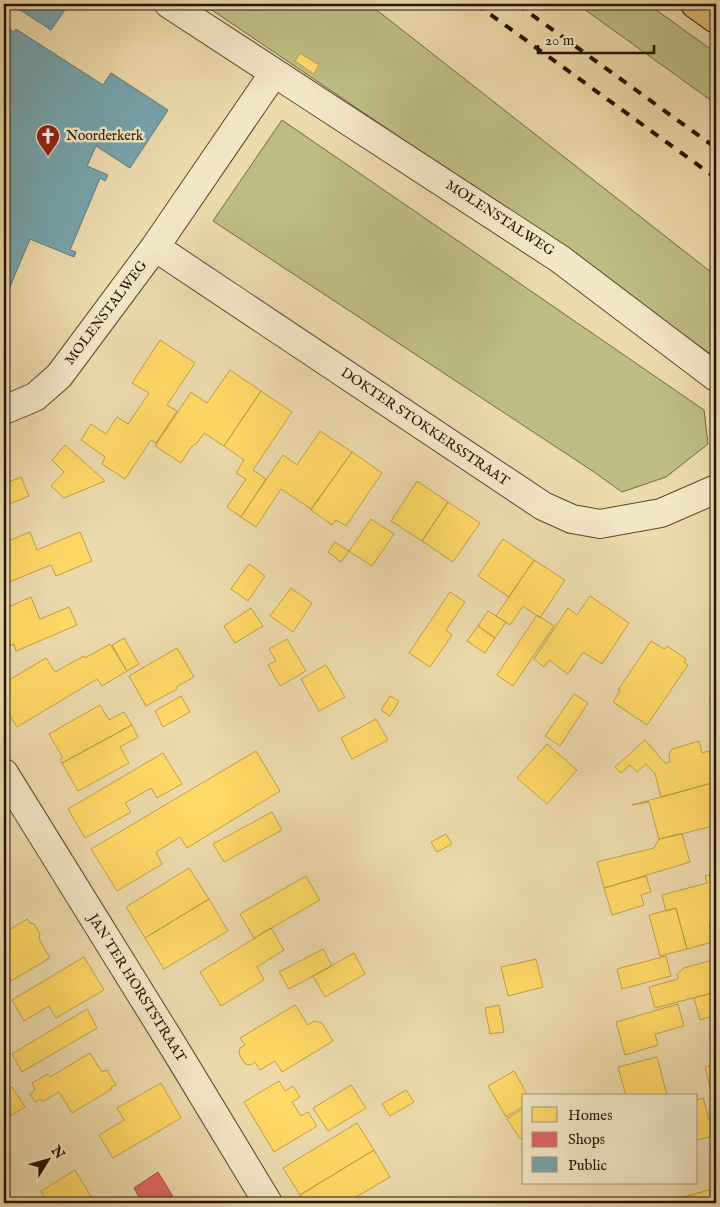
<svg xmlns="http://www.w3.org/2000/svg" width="720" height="1207" font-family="'IM FELL English',serif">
<rect width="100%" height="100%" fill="#eddaab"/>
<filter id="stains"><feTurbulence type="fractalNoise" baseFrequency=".004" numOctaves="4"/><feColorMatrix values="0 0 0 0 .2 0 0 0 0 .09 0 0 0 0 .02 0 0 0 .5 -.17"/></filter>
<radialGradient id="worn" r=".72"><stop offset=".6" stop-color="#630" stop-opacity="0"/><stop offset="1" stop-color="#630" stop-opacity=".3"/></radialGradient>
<path fill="#bebe84" stroke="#706942" d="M203 4H369L716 276V358L590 266Z
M577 4H648L716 53V104Z
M282 120 704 410 708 444 666 477 622 492 594 472 213 221Z"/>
<path fill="#ffd966" stroke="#bd9e47" d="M300 53 319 65 314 74 295 61Z
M160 340 195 363 167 405 177 411 156 443 151 440 125 479 102 464 105 457 81 440 91 424 106 434 117 417 128 424 149 393 132 383Z
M230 370 261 391 224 446 204 433 197 443 192 446 181 463 155 446 191 392 207 403Z
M261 391 292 412 253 470 266 479 241 517 227 507 246 479 236 473 244 460 224 446Z
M320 431 352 452 311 509 281 489 256 527 241 517 283 455 297 465Z
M65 445 105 481 64 498 51 486 64 472 52 460Z
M352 452 382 473 346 526 336 520 332 525 311 510Z
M21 477 29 496 4 506V484Z
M417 481 448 502 422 541 391 521Z
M448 502 480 523 453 562 422 541Z
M371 519 394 534 372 566 349 551Z
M30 532 37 550 80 532 92 561 56 576 51 565 4 584V538L6 537 8 541Z
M503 539 534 560 509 597 478 576Z
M335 542 349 551 341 562 328 552Z
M534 560 565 580 540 618 523 606 510 625 496 616Z
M249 564 265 576 248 601 231 589Z
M291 588 312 603 293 632 270 616Z
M450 592 465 602 446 630 452 635 430 667 409 653Z
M590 596 629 623 602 664 583 652 568 674 549 660 544 667 534 659 568 608 577 615Z
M31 597 40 619 69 607 77 625 16 651 14 644 4 648V609Z
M251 608 263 626 235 643 224 626Z
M488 611 506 622 495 638 478 626Z
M537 615 554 626 513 686 497 675Z
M478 626 495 638 485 653 467 641Z
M124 638 139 664 127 671 112 645Z
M287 639 306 671 280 686 268 665 276 661 269 649Z
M651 641 664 649 667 646 686 659 684 662 688 665 647 725 613 702 620 691 618 690Z
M110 644 127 671 102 686 97 679 17 727 4 706V683L46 658 55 672 84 656 85 658Z
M177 648 194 677 176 687 177 689 146 706 129 676Z
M326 665 345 697 319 711 301 679Z
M574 694 588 703 560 746 545 736Z
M181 696 190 712 163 727 155 711Z
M390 696 399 701 390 716 381 710Z
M100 705 109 720 124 712 132 725 62 763 60 759 63 758 49 734Z
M376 719 388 740 352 759 341 738Z
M132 725 138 737 120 747 129 763 78 791 62 763Z
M645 740 665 763 670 762 669 754 672 749 699 741 702 753 709 751 716 782 661 797 655 774 646 764 637 772 630 765 621 773 615 767Z
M547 744 577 770 547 804 517 778Z
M256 751 280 791 187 848 180 837 156 852 162 864 117 891 91 849Z
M163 753 182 784 157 798 151 788 125 803 131 812 85 838 68 809Z
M716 782V825L678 835 659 839 649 802 632 805Z
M272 812 282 830 224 862 213 844Z
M446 834 452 844 437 852 431 842Z
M678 834H682L690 862 604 888 597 862 654 848 659 839Z
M189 868 209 899 145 938 126 907Z
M716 873V922L709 924 713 942 687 949 676 908 666 911 662 895 707 883 705 876Z
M306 876 320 900 254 938 240 914Z
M646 876 651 892 641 895 644 905 612 915 604 888Z
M209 899 228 931 164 969 145 938Z
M676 908 687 949 660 956 649 915Z
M27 919 30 923 34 924 40 934 39 939 50 958 4 985V933Z
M271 928 284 950 257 967 264 980 221 1006 200 972Z
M323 949 332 966 289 989 279 972Z
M354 953 365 974 325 997 313 976Z
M666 956 671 976 622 989 617 969Z
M84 957 104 990 56 1018 49 1006 24 1021 12 1000Z
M536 959 543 987 508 996 501 967Z
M716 959V992L655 1008 649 987 678 979 677 974 684 968Z
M716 992V1015L700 1020 694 998Z
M678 1004 684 1026 655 1034 658 1045 625 1055 616 1022Z
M295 1005 308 1025 314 1021 322 1023 333 1041 282 1072 275 1061 260 1070 255 1062 251 1065 245 1064 239 1054 240 1048 245 1045 240 1038Z
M499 1005 504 1032 490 1034 485 1008Z
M87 1009 97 1028 22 1072 12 1054Z
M90 1053 102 1072 107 1070 116 1085 111 1087 112 1089 72 1113 59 1092 42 1102 41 1099 35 1102 30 1094 35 1090 32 1083 48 1074 50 1077Z
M657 1057 667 1095 626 1096 618 1067Z
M716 1064V1091H711L705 1067Z
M514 1071 528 1096H524V1106L506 1117 488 1086Z
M279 1081 285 1091 293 1086 300 1097 292 1102 301 1116 308 1112 317 1126 274 1152 244 1102Z
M161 1083 181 1118 113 1158 99 1135 124 1120 117 1108Z
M351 1085 366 1108 328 1131 313 1108Z
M12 1087 25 1107 4 1120V1092Z
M406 1090 414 1102 390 1116 382 1104Z
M703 1098 714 1136 696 1140V1100Z
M524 1108V1136L520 1139 507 1119Z
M357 1123 374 1150 300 1195 283 1168Z
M374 1150 390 1177 346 1203H305L300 1195Z
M75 1170 92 1198 83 1203H48L41 1191Z
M716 1188V1203H681L680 1198Z
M612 1197 614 1203H590Z"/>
<path fill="#e06666" stroke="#a74d47" d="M158 1172 175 1200 180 1198 183 1203H141L142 1202 134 1188Z"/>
<path fill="#76a5af" stroke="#5d7a7a" d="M20 4H69L51 30 17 8Z
M4 26 14 32 16 29 103 85 111 73 168 110 130 168 96 146 87 166 108 175 105 181 100 178 70 250 76 252 74 257 30 239 4 301Z"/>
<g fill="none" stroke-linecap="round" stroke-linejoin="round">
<g stroke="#56462b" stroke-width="30">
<path id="minor" d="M169 4 560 259 716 377
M155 247 543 506 572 519 600 524 661 513 716 489
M4 410 35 397 59 376 155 247 274 73
M4 773 178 1054 268 1203"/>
</g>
<g stroke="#231400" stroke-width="30">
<path id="major" d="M695 4 716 19"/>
</g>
<use href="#minor" stroke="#f3e7c8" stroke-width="28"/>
<use href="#major" stroke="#e6bd76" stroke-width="28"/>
<path stroke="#231400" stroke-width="4" stroke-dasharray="9 9" stroke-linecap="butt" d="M476 4 716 178
M517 4 716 148"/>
</g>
<defs>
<g id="church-pin" transform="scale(1.25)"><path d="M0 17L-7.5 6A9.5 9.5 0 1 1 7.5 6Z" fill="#8f2418" stroke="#f3e7c8"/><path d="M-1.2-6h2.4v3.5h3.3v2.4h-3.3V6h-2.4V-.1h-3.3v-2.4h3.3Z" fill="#fff"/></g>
</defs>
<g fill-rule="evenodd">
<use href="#church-pin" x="48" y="136"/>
</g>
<g text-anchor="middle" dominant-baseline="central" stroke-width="5" stroke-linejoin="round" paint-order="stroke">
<g font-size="14" fill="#231400" stroke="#f3e7c8" text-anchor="start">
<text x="66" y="136">Noorderkerk</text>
</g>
<g font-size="14" fill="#231400" stroke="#f3e7c8">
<text transform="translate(500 218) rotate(33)">MOLENSTALWEG</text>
<text transform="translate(106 313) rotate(-53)">MOLENSTALWEG</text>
<text transform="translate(425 427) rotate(34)">DOKTER STOKKERSSTRAAT</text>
<text transform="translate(137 988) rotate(58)">JAN TER HORSTSTRAAT</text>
</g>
</g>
<rect width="720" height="1207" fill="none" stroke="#eddaab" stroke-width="20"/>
<rect x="5" y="5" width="710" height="1197" fill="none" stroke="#231400" stroke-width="2.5"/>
<rect x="10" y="10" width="700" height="1187" fill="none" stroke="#231400"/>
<rect x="522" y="1094" width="175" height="90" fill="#f3e7c8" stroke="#a09378"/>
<rect x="532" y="1107" width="25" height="15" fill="#ffd966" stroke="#a09378"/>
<text x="568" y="1120" font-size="15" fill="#231400">Homes</text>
<rect x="532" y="1132" width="25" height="15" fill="#e06666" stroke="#a09378"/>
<text x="568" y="1144" font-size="15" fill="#231400">Shops</text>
<rect x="532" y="1157" width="25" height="15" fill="#76a5af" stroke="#a09378"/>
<text x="568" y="1170" font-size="15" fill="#231400">Public</text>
<g transform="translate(48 1160) rotate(53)" stroke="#f3e7c8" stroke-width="4" paint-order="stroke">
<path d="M0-4L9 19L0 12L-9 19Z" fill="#231400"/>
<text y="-8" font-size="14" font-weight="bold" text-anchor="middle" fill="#231400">N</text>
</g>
<path d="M538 45v8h116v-8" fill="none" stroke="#231400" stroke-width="2.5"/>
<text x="545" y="45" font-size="15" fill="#231400" stroke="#f3e7c8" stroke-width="4" paint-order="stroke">20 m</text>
<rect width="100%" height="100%" filter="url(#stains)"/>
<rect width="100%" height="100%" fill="url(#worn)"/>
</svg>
